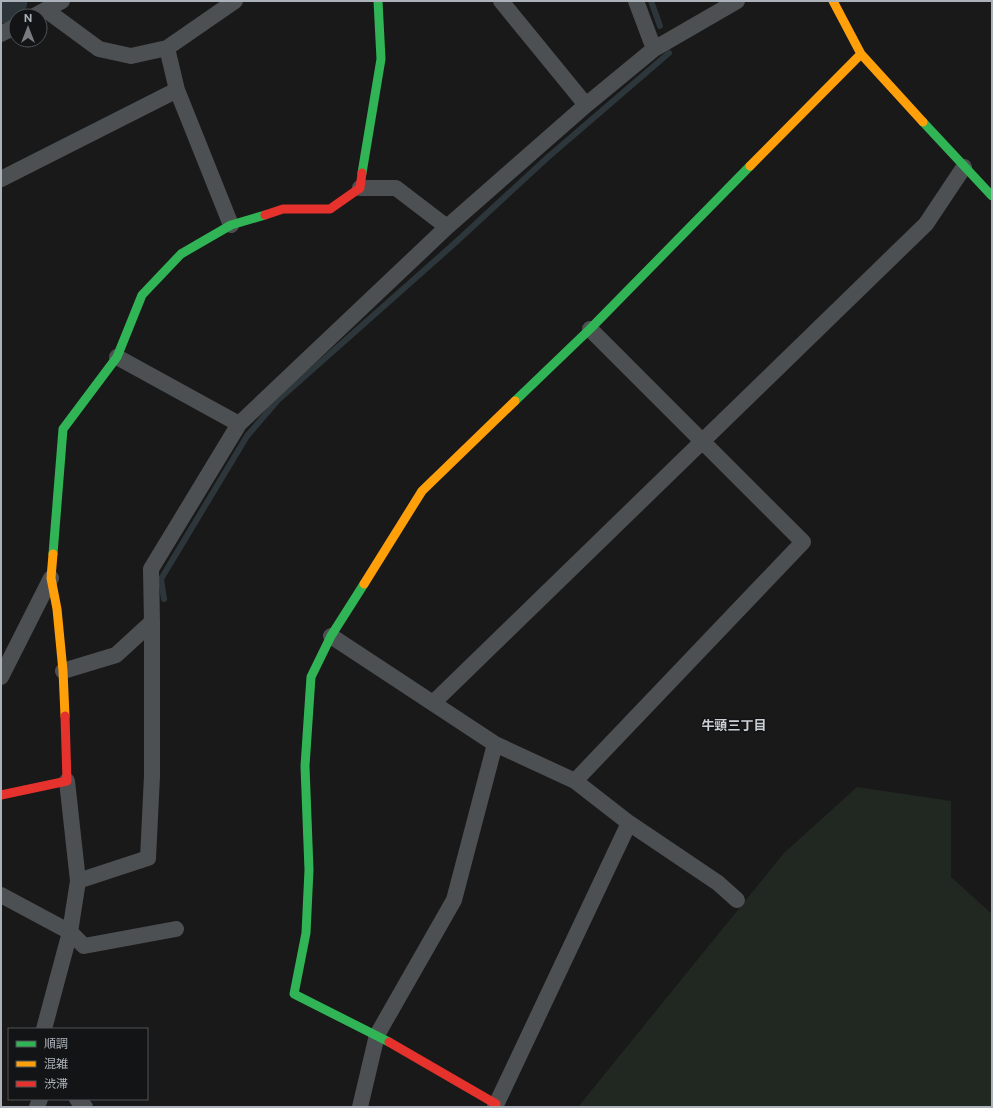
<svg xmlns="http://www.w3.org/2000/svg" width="993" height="1108" font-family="'Public Sans','Noto Sans JP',sans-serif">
<rect width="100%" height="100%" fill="#191919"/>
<path fill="#212821" d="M857 787 951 801V877L992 914V1107H578L784 853Z"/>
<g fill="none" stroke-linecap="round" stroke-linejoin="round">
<path stroke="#2d373b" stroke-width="6" d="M651 1 660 26
M164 599 161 579 247 436 278 400 455 243 547 158 669 53"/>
<path stroke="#2d373b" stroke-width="37" d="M1 5 9 1"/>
<path stroke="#4d5052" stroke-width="16" d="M501 1 586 105
M636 1 654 49
M46 10 99 49 131 56 167 48
M34 16 62 1
M1 34 16 26
M1 179 177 90
M360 188H396L447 227
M231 225 177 90 167 48 235 1
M117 357 239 424
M331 636 495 744 575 781 629 823
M63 671 116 655 152 622 151 569 239 424 447 227 586 105 654 49 737 1
M1 677 51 578
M433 703 926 224 964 167
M575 781 803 542 590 329
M78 881 148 858 152 776V622
M1 895 70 932 84 946 176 929
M44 1029 70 932 78 881 67 781
M77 1099 85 1107
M37 1107 40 1099
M360 1107 377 1035 454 900 495 744
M495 1107 629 823 718 883 737 900"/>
<path stroke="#30b455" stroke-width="9" d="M923 122 992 196
M362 173 381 59 378 1
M515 401 590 329 750 166
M53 554 63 429 117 357 142 295 181 254 231 225 265 215
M364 584 331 636 311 677 305 766 309 870 306 933 294 994 389 1042"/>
<path stroke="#ff9f0a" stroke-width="9" d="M833 1 861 54 923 122
M750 166 861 54
M53 554 51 578 57 609 63 671 65 716
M364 584 422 491 515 401"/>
<path stroke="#e5322d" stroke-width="9" d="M265 215 283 209H330L360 188 362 173
M1 795 67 781 65 716
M389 1042 496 1104"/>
</g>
<g text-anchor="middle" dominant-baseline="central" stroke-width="3" stroke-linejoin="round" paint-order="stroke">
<g font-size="13" font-weight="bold" fill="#ccd0d5" stroke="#131415">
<text x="734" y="725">牛頸三丁目</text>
</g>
</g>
<rect width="993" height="1108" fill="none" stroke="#abb2b9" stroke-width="4"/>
<rect x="8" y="1028" width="140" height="72" fill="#131415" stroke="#505357"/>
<rect x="16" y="1041" width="20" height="6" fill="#30b455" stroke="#505357"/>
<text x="44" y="1048" font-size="12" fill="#abb2b9">順調</text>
<rect x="16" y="1061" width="20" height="6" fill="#ff9f0a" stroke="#505357"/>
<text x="44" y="1068" font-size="12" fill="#abb2b9">混雑</text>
<rect x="16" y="1081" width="20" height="6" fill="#e5322d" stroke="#505357"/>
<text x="44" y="1088" font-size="12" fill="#abb2b9">渋滞</text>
<g transform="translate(28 28)"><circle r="19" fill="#131415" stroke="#505357"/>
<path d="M0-3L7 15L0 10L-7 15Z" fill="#787c81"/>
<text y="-6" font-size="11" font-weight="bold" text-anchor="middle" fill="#abb2b9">N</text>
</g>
</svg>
